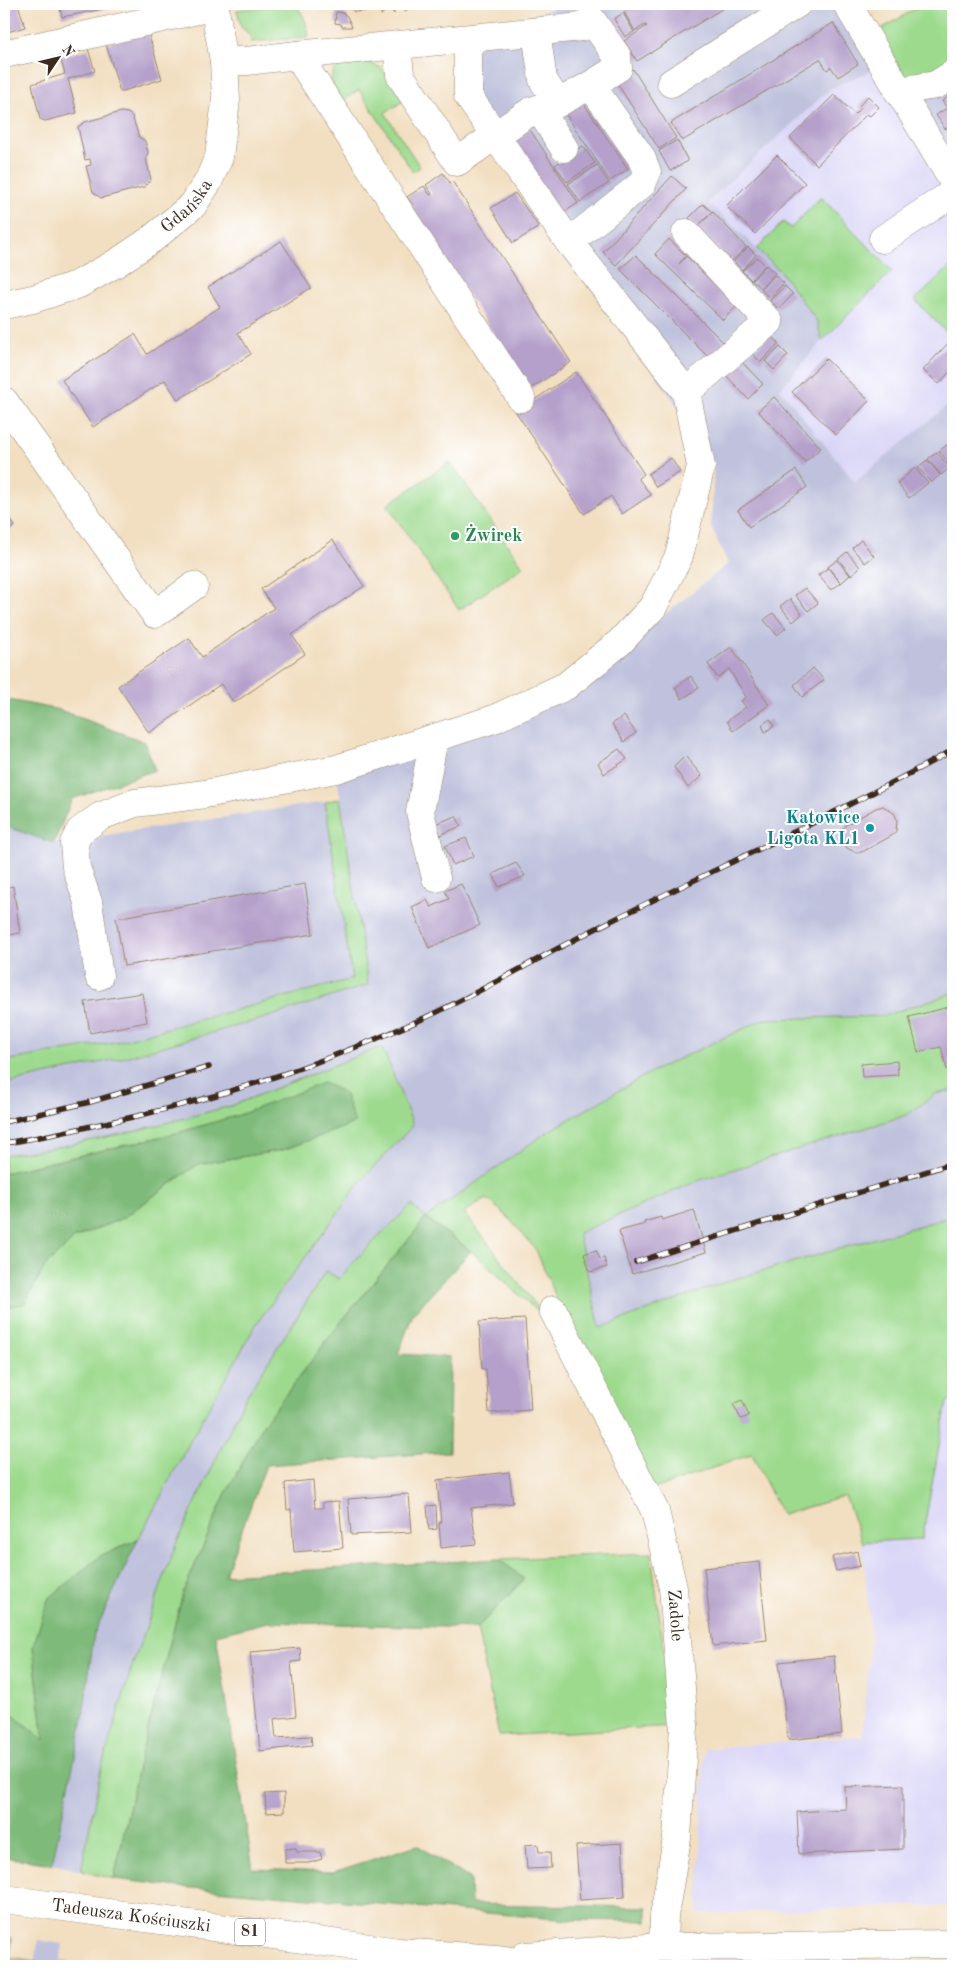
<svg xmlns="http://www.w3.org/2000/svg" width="957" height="1970" font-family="'Old Standard TT',serif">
<rect width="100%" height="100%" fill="#fff"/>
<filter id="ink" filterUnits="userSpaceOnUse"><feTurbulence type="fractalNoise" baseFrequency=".02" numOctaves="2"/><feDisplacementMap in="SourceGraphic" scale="10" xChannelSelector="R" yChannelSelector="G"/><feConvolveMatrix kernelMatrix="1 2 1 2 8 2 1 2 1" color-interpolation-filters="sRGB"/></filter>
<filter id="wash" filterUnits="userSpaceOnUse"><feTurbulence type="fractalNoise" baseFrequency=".0096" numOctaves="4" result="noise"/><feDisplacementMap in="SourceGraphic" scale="20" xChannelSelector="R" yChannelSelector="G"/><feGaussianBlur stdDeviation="1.12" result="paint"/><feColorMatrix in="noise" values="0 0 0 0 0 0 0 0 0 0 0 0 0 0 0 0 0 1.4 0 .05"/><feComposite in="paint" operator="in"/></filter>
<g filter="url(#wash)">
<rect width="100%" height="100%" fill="#f2dfc1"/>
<path fill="#dad6f7" d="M875 69 953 156V264L915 300 953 339V401L855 483 780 389 822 341 707 202 831 88Z
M953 1399V1906H906L698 1914 704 1749 862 1736 871 1635 862 1542 922 1539 947 1402Z"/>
<path fill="#c0c2dd" d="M552 4H835L875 69 831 88 708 202 780 271 817 321 822 341 780 389 855 482 953 401V993L883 1016 764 1019 544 1134 426 1218 337 1327 264 1423 225 1495 183 1593 138 1767 114 1879 52 1864 82 1724 94 1634 138 1539 194 1434 257 1323 362 1180 413 1125 386 1056 380 1047 231 1106 135 1131 59 1147 4 1155V1084L125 1057 265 1018 368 985 336 769 566 686 646 629 728 564 711 527 714 465 685 466V421L673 400 464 99 463 36 552 9Z
M953 81V156L919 103Z
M325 802 353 979 116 1042 4 1061V826L54 843Z
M953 1090V1216L728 1281 600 1328 578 1233 700 1180 907 1115 935 1094Z
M38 1940 62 1944 61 1960 69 1962 68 1966H35Z"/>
<path fill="#9dda8e" stroke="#6c8256" d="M282 4H295C304 15 307 23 309 37L251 42 250 35 241 27 237 10Z
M923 4H953V65L934 79H907L878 31Z
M367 62 382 68 403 101 385 113 420 167 413 172 359 90 342 101 331 83C330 62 350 63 367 62Z
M821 197 892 271 822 341 817 321 780 271 757 249 783 222 791 228Z
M953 264V339L915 300Z
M450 462 523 567 459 610 387 505Z
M340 798 368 985 265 1018 125 1057 4 1084V1061L116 1042 352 979 325 802Z
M953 993V1090L935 1094 907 1115 700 1180 578 1233 600 1328 728 1281 953 1216V1399L947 1402 922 1539 862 1542 845 1496 782 1515 752 1454 654 1489 563 1314 536 1250 508 1217 487 1199 464 1212 549 1322 471 1251 426 1218 337 1327 264 1423 225 1495 183 1593 138 1767 114 1879 81 1871 101 1769 131 1669 176 1544 244 1400 326 1271 339 1279 361 1254 411 1205 426 1218 544 1134 651 1072 764 1019 883 1016Z
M380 1047 386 1056 413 1125 362 1180 257 1323 194 1434 138 1539 99 1557 33 1647 44 1740 4 1708V1307L24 1304 45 1266 75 1238 123 1218 198 1164 283 1150 355 1122 239 1115 177 1133 4 1173V1155L59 1147 135 1131 231 1106Z
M651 1553 674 1726 499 1736 477 1628 524 1579 499 1559Z
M10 1957 36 1961 35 1966H9Z"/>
<path fill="#7eba79" stroke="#5c724c" d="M4 699 60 710 145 742 155 770 72 799 54 843 4 826Z
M323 1083 344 1092 355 1123 283 1150 198 1164 123 1218 75 1238 45 1266 24 1304 4 1307V1173L177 1133 239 1115Z
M426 1218 471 1251 413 1314 398 1354 450 1357 449 1452 266 1465 225 1575 499 1559 524 1579 477 1628 268 1622 216 1635 253 1869 333 1872 417 1845 470 1879 471 1904 647 1907V1921L568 1920 180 1887 114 1879 138 1767 183 1593 225 1495 264 1423 337 1327Z
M138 1539 94 1634 82 1724 52 1864 4 1857V1708L44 1740 33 1647 48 1599 99 1557Z
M4 1937 12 1938 9 1966H4Z"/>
<g id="blocks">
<path fill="#b5a0cb" d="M18 4 25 27 4 33V9Z
M59 4H122L123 5 62 17Z
M348 4H423V5L410 6 405 12V6L394 8V14L391 10 388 9 381 15 382 10 354 12Z
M638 4H730L637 61 624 41 647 26 645 25 635 31 624 12Z
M336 12 343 13 347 16 352 27H342L341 24 335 23Z
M623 13 634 32 625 37 614 19Z
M833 23 858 64 838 77 831 67 827 70 820 59 682 141 671 123Z
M148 32 162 79 120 92 106 44Z
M88 49 95 71 68 79 77 113 45 121 40 119 32 84 65 74 60 57Z
M633 69 676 138 659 149 615 80Z
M953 93V124L945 129 936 115 947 108 942 101Z
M834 95 855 114 861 108 859 106 868 96 879 107 870 116 867 114 817 165 790 138Z
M583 102 628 169 610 181 565 113Z
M121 112 128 113 132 116 139 137 145 141 148 153 146 158 151 180 144 187 101 198 93 192 86 166 91 165 90 159 85 160 78 127 85 122Z
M527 125 578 203 560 215 509 137Z
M677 140 688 161 670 171 659 151Z
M583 146 595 163 567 182 555 165Z
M777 155 805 183 755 234 726 206Z
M597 165 609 183 580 202 568 184Z
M443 173 450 183 452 181 571 362 530 389 411 208 414 206 407 197 424 186 430 195 432 194 426 185Z
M672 176 686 189 616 265 603 252Z
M515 193 539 227 513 243 491 208Z
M703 204 712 212 700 224 713 212 746 247 732 261 689 218Z
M669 239 686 256 679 264 686 256 737 306 723 320 655 254Z
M281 241 311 288 238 333 251 354 178 400 165 380 93 427 62 380 135 334 147 354 220 307 208 287Z
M748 247 756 255 742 270 734 261Z
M636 255 725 344 710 359 620 269Z
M757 257 765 265 751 280 742 271Z
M766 265 775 273 761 288 752 280Z
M775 275 784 283 770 298 761 290Z
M785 286 793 294 779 309 770 300Z
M770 335 779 343 761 362 752 354Z
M953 338V368L939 384 923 370Z
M780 347 788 355 774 370 765 361Z
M739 359 763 384 748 399 724 373Z
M826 359 869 401 836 435 792 392Z
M576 372 644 474 638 478 651 495 622 514 611 496 584 514 516 412Z
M774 397 821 448 805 462 758 411Z
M948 444 953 450V465L952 467 939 451Z
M937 452 950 468 941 475 928 459Z
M671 458 680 472 656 487 648 474Z
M927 460 940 475 931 483 918 467Z
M915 468 928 483 909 498 897 483Z
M796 470 807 487 749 527 738 510Z
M4 511 15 526 4 534Z
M333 540 364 586 292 635 305 654 234 703 221 684 149 733 118 686 189 638 202 657 274 608 261 589Z
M861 540 874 556 865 563 852 548Z
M847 552 860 567 851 575 838 559Z
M837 560 850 575 841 583 828 567Z
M828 568 841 583 831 590 818 575Z
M805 588 818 603 808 611 795 595Z
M790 599 802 614 793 622 780 606Z
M773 613 786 628 777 635 764 620Z
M731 647 743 664 769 705 733 731 727 721 746 707 741 701 746 697 729 669 718 678 708 664Z
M813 668 824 680 802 697 794 685Z
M691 676 699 688 682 699 675 688Z
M624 716 636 733 624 742 612 724Z
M770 719 774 726 765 732 762 725Z
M619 749 627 759 604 774 598 763Z
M685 756 702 776 688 788 674 767Z
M883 806 895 814 897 821 896 831 893 835 864 851 857 853 847 848 843 841 842 835V830L846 825 876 808Z
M456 816 461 826 440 835 435 824Z
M466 838 474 856 453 865 445 846Z
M516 863 525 876 499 887 493 874Z
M305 884 313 934 124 966 116 918Z
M461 884 480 925 429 948 412 907 427 900 431 907 449 899 445 891Z
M13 886 20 933 4 936V888Z
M142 993 147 1022 90 1033 85 1002Z
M953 1006V1068L947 1070 941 1047 918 1052 909 1017Z
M897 1061 898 1075 862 1077 861 1064Z
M694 1210 706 1252 632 1274 619 1231 645 1224 644 1222 661 1217 662 1220Z
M596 1250 600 1259 604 1258 607 1267 590 1272 584 1254Z
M525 1319 531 1410 489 1413 486 1369H482L479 1322Z
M742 1400 749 1416 741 1419 733 1404Z
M509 1472 513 1503 471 1508 476 1544 441 1548 439 1523H441L437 1480Z
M313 1480 315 1508H323V1502L339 1501 343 1548 294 1552 291 1509 287 1510 285 1483Z
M409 1494 412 1532 351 1535 348 1499Z
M436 1505 437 1529 429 1530 427 1506Z
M857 1551 860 1566 836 1571 832 1557Z
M759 1562 767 1640 713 1646 704 1568Z
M300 1648 301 1661 291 1662 296 1716 274 1719 276 1738 311 1736 312 1745 260 1751 250 1652Z
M834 1656 842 1734 788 1740 779 1662Z
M903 1785V1849L799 1854 797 1812 846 1809 845 1787Z
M284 1793V1812L266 1813 265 1794Z
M622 1843 625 1897 580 1900 576 1846Z
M538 1844 539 1852H550L551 1868 527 1869 525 1845Z
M296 1848 297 1852H320L322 1859 309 1863H285V1849Z"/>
</g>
</g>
<g filter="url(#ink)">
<use href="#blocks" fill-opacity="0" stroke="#968470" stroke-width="1"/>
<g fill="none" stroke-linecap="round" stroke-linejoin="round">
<g stroke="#968470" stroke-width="29">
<g id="minor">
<path d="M847 4 953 181"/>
<path d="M536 32 543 80 558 103"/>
<path d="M4 54 215 6"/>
<path d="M297 55 582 27 591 19 617 56 618 68 591 85 558 103 531 111 457 162 400 75 397 46"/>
<path d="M224 61H247L297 55 521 398"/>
<path d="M671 83 797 4"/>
<path d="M898 91 936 85 953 74"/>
<path d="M539 109 564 148"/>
<path d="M883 239 953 193"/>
<path d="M569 242 642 184 647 172 641 157 591 85"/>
<path id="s1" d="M4 305 33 299 79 284 118 262 152 239 193 205 208 182 219 157 226 100 224 61 214 4"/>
<path d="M686 392 769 322 686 233"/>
<path d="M4 401 155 614 194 586"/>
<path d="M434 738 420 812 436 878"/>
<path d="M99 976 88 902 76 867 74 843 80 831 101 816 135 803 205 794 336 769 494 719 566 686 620 642 653 607 679 556 701 466 686 392 569 242 468 96V39"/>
<path id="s2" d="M553 1310 655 1511 673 1588 684 1726 677 1838 664 1916 663 1947"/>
</g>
</g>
<g stroke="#968470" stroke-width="29">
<g id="major">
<path id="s3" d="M4 1899 399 1952 496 1959 549 1966"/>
<path d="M525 1956 663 1947 953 1944"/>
</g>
</g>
<use href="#minor" stroke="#fff" stroke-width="28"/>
<use href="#major" stroke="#fff" stroke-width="28"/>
<g stroke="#3b2a1e" stroke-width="5.5">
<path id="rail" d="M4 1122 90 1102 209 1067
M4 1143C34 1139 65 1132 96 1125 204 1103 309 1069 411 1024 478 995 540 956 605 924 721 866 839 813 953 750
M636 1262 953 1163"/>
</g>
<use href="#rail" stroke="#fff" stroke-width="4" stroke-dasharray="11" stroke-linecap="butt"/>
</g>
</g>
<circle fill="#2e9e5b" stroke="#fff" stroke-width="2" cx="455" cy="536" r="5"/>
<circle fill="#0f9aa8" stroke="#fff" stroke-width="2" cx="870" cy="828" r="5"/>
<g text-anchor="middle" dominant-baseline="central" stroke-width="4" stroke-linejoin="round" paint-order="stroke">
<rect fill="#fff" stroke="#766a62" stroke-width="1" x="235" y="1918.5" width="30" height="27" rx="4"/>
<g font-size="16" font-weight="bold" fill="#3b2a1e">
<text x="250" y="1932">81</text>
</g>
<g font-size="18" fill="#3b2a1e" stroke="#fff">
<text stroke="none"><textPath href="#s1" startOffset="212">Gdańska</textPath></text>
<text stroke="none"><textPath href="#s2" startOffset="332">Zadole</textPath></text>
<text stroke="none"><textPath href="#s3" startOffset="128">Tadeusza Kościuszki</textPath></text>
</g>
<g font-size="18" font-weight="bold" fill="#27864d" stroke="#fff" text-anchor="start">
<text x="465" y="536">Żwirek</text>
</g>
<g font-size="18" font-weight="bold" fill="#0d838f" stroke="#fff" text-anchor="end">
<text x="860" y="818">Katowice<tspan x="860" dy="21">Ligota KL1</tspan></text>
</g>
</g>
<rect width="957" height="1970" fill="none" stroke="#fff" stroke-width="20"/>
<g transform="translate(58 58) rotate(55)" stroke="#ffffff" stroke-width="4" paint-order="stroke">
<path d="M0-4L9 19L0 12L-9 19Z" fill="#3b2a1e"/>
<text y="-8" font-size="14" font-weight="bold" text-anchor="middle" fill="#3b2a1e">N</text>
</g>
</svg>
